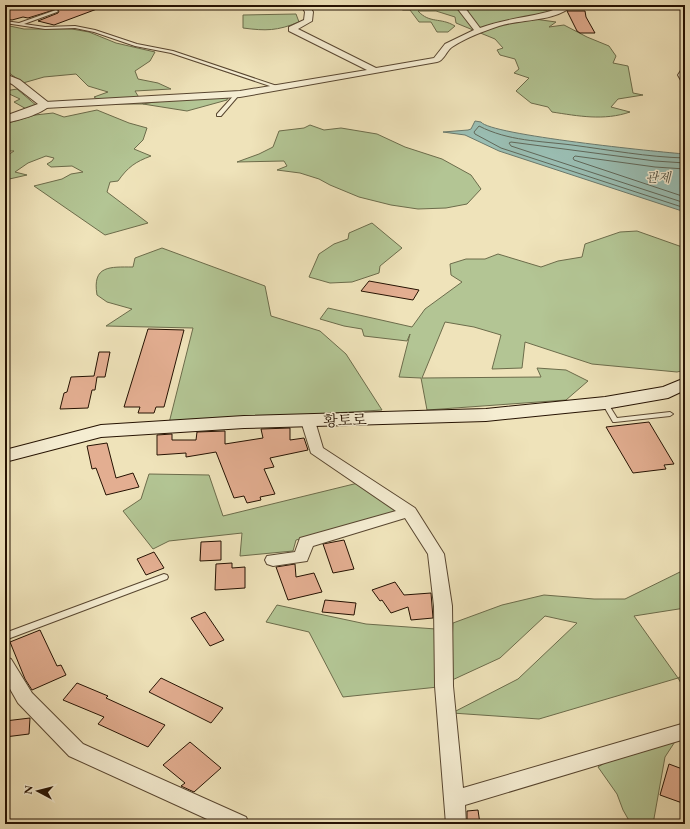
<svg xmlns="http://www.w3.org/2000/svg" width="690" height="829" font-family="'EB Garamond','Noto Serif KR',serif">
<rect width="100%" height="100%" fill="#efe3ba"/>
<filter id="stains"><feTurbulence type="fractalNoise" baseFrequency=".005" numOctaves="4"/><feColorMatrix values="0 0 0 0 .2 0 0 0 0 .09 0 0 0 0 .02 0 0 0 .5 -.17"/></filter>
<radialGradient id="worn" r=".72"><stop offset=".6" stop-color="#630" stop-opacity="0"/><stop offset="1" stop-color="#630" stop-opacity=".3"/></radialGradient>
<path fill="#b3c594" stroke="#6c6c4b" d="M391 5H459L464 14 468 11 467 5H516C525 12 540 9 552 11L527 18 556 22 549 27 564 25 587 37 609 46 616 56 613 63 628 66 633 93 643 95 618 99 611 107 630 112C604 121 578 116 552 112L548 107 531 103 516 91 529 78 514 73 519 69 515 59 500 55 497 50 503 48 495 39 456 23 455 17 436 11H418C430 24 440 17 455 26L448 32H437L431 22H419L410 10H403Z
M296 14 299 22C277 31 266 31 243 28V15Z
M5 25 24 29H72L89 32 116 43 155 52 150 61 135 71 138 79 158 83 171 89 135 91 143 104 154 102 228 96 227 100 187 111 143 104H99L97 99 94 97 108 92 88 86 76 74 44 77 23 83 5 70Z
M17 89 37 106 28 110 14 102 20 99 5 92V91Z
M97 110 129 123 147 128 143 140 134 149 151 156C135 162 128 167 118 181L110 182 107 192 148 223 105 235 34 186 62 179 71 174 83 172 72 166 51 167 47 164 52 161 54 158 46 156 28 163 15 172 27 175 5 180V157L14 151H5V124L35 115 53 113 64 117Z
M310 125 324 130 341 128 377 134 405 147 442 159 471 175 481 189 467 204 446 208 418 209 391 205 359 197 330 185 319 179 300 173 277 170 287 166 284 161 237 162 259 154 273 147 279 131 304 128Z
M372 223 402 248 380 266 379 273 352 282 330 283 309 277 319 254 334 244 348 239 349 233Z
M637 231 685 248V370L677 372 592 364 525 342 522 368 492 369 501 335 474 327 445 322 422 378 541 377 537 368 566 370 588 381 566 400 427 410 421 378 399 377 410 334 407 341 364 336 362 329 344 326 320 319 328 308 412 327 425 309 462 282 451 275 450 264 466 259H485L498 254 541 267 558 261 582 257 585 244 620 232Z
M162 248 265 286 271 316 320 331 346 354 382 410 169 423 193 328 106 326 132 309 107 302 97 295C92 265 110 267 133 267L135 258Z
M149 474 209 475 223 516 358 483 400 512 296 540 293 551 240 556 242 533 169 541 153 549 123 511 141 499Z
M682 571H685V608L634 616 678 678 685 674V690L678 678 539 719 452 713 518 679 577 623 545 616 500 658 450 681 453 623 502 605 544 595 594 599H625Z
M277 605 366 624 436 629 438 687 343 697 309 632 266 622Z
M678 737 665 757 653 824H631L623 810 617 794 598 767 608 761Z"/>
<path fill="#9abeb3" stroke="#6b796c" d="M475 121 481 122C490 135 659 152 685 154V212L499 151 465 135 443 132 468 130 471 129Z"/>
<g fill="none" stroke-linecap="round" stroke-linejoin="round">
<path stroke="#60685a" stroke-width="1" d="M685 158C647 157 610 150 572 145 540 141 508 141 479 126L474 132 475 134 501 148 685 208
M685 163 655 161 511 142 509 143 511 146 685 203
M685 169 655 167 575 156 573 158 574 160 685 197"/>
</g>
<path fill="#e3ae91" stroke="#251202" d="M5 5H105V6L54 25 38 21 58 13 59 11 57 9 28 18 23 17 12 20 5 19Z
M567 11H585L586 17 595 33H580L577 31Z
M369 281 419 290 413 300 361 291Z
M148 329 184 330 164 407H156L154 413H138L140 407H124Z
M99 352H110L105 377H97L95 390H92L88 408 60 409 64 393 67 392 71 377 94 376Z
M649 422 674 464 664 465 666 469 633 473 606 427Z
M290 428V440L304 438 308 450 270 458 274 467 264 469 275 494 260 497 261 500 247 503 244 496 234 498 216 452 186 457V453L157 455V435L172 434V440H196L197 432 225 431V444L263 438 261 429Z
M107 443 116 478 133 473 139 487 106 495 96 468 92 469 87 446Z
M344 540 354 569 333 573 323 544Z
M221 541V560L200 561 201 542Z
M154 552 164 568 146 575 137 559Z
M232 563V568L245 567V588L215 590 216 564Z
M295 564 296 577 314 573 322 592 288 600 276 567Z
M395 582 404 595 431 593 433 618 411 620 408 607 391 613 382 600 380 601 372 590Z
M325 600 356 603 354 615 322 612Z
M205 612 224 640 210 646 191 618Z
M40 630 57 666 61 665 66 675 32 690 25 679 10 642Z
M161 678 223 708 211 723 149 692Z
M77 683 108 696 106 698 165 725 148 747 98 724 104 717 63 700Z
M30 718 29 734 5 737V721Z
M190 742 221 768 194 792 181 786 185 783 163 765Z
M669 764 685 770V804L660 795Z
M478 810 480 824H467V811Z"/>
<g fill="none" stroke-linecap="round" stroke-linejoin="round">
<g stroke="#584630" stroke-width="2">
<path id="service" d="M56 10 58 11 57 12 24 24 45 27 75 26 95 30 137 44 173 51 283 88 279 89 171 53 135 46 94 32 75 28 45 29 5 23V21L19 23Z
M235 94 239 95 221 116H217V114Z
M605 401 607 402 617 418 670 412 673 414 670 416 615 422H613L602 403Z
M164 574 167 575 168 577 167 579 5 640V633Z"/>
</g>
<g stroke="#584630" stroke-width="2">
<path id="minor" d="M301 5H309L313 12 312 21 298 29 376 68 434 58 445 44 474 30 457 8 458 5H466L465 8 480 28C501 20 522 18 543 13 554 11 562 5 573 5 556 22 521 19 499 26 484 31 465 38 452 47 446 51 444 61 437 62L240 97 45 108 41 105 45 102 240 91 367 70 289 31V27L304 20 305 12Z
M685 68V83L682 82 678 75 682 69Z
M308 417 313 418 315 421 323 448 415 508 444 554 452 606 453 686 463 788 685 723V739L465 805 466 824H446L435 686 434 606 428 554 405 518 313 546 307 561 273 566 267 564 265 560 267 556 295 552 300 538 396 511 311 453 301 421 303 418Z
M5 657 11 659 32 693 83 744 246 817 249 824H218L69 756 18 703 5 680Z"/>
</g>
<g stroke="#584630" stroke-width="2">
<path id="tertiary" d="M5 74 20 80 49 103 50 105C43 114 16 121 5 123V116L38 104 12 84 5 81Z"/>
</g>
<g stroke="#251202" stroke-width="2">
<path id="secondary" d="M685 378V390L668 398 605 409 486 421 244 428 101 437 5 462V450L101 425 244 416 486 409 605 397 663 387Z"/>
</g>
<use href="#service" fill="#f5edd2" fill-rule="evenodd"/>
<use href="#minor" fill="#f5edd2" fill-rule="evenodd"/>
<use href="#tertiary" fill="#f5edd2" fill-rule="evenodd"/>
<use href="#secondary" fill="#f5edd2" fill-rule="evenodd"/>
</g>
<g text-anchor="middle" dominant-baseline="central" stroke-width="3" stroke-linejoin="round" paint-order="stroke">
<g font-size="13" font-style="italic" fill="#4e4e40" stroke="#f5edd2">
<text x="658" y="177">관제</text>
</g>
<g font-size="15" fill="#251202" stroke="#f5edd2">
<text transform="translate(345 420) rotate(-2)">황토로</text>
</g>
</g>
<rect width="690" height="829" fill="none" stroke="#efe3ba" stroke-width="20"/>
<rect x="6" y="6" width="678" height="817" fill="none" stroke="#251202" stroke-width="2"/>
<rect x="10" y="10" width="670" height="809" fill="none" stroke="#251202"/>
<g transform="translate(38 791) rotate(277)" stroke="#f5edd2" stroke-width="3" paint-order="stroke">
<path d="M0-3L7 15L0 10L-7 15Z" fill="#251202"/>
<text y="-6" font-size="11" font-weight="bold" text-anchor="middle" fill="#251202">N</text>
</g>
<rect width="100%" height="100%" filter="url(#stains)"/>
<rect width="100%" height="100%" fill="url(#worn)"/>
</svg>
